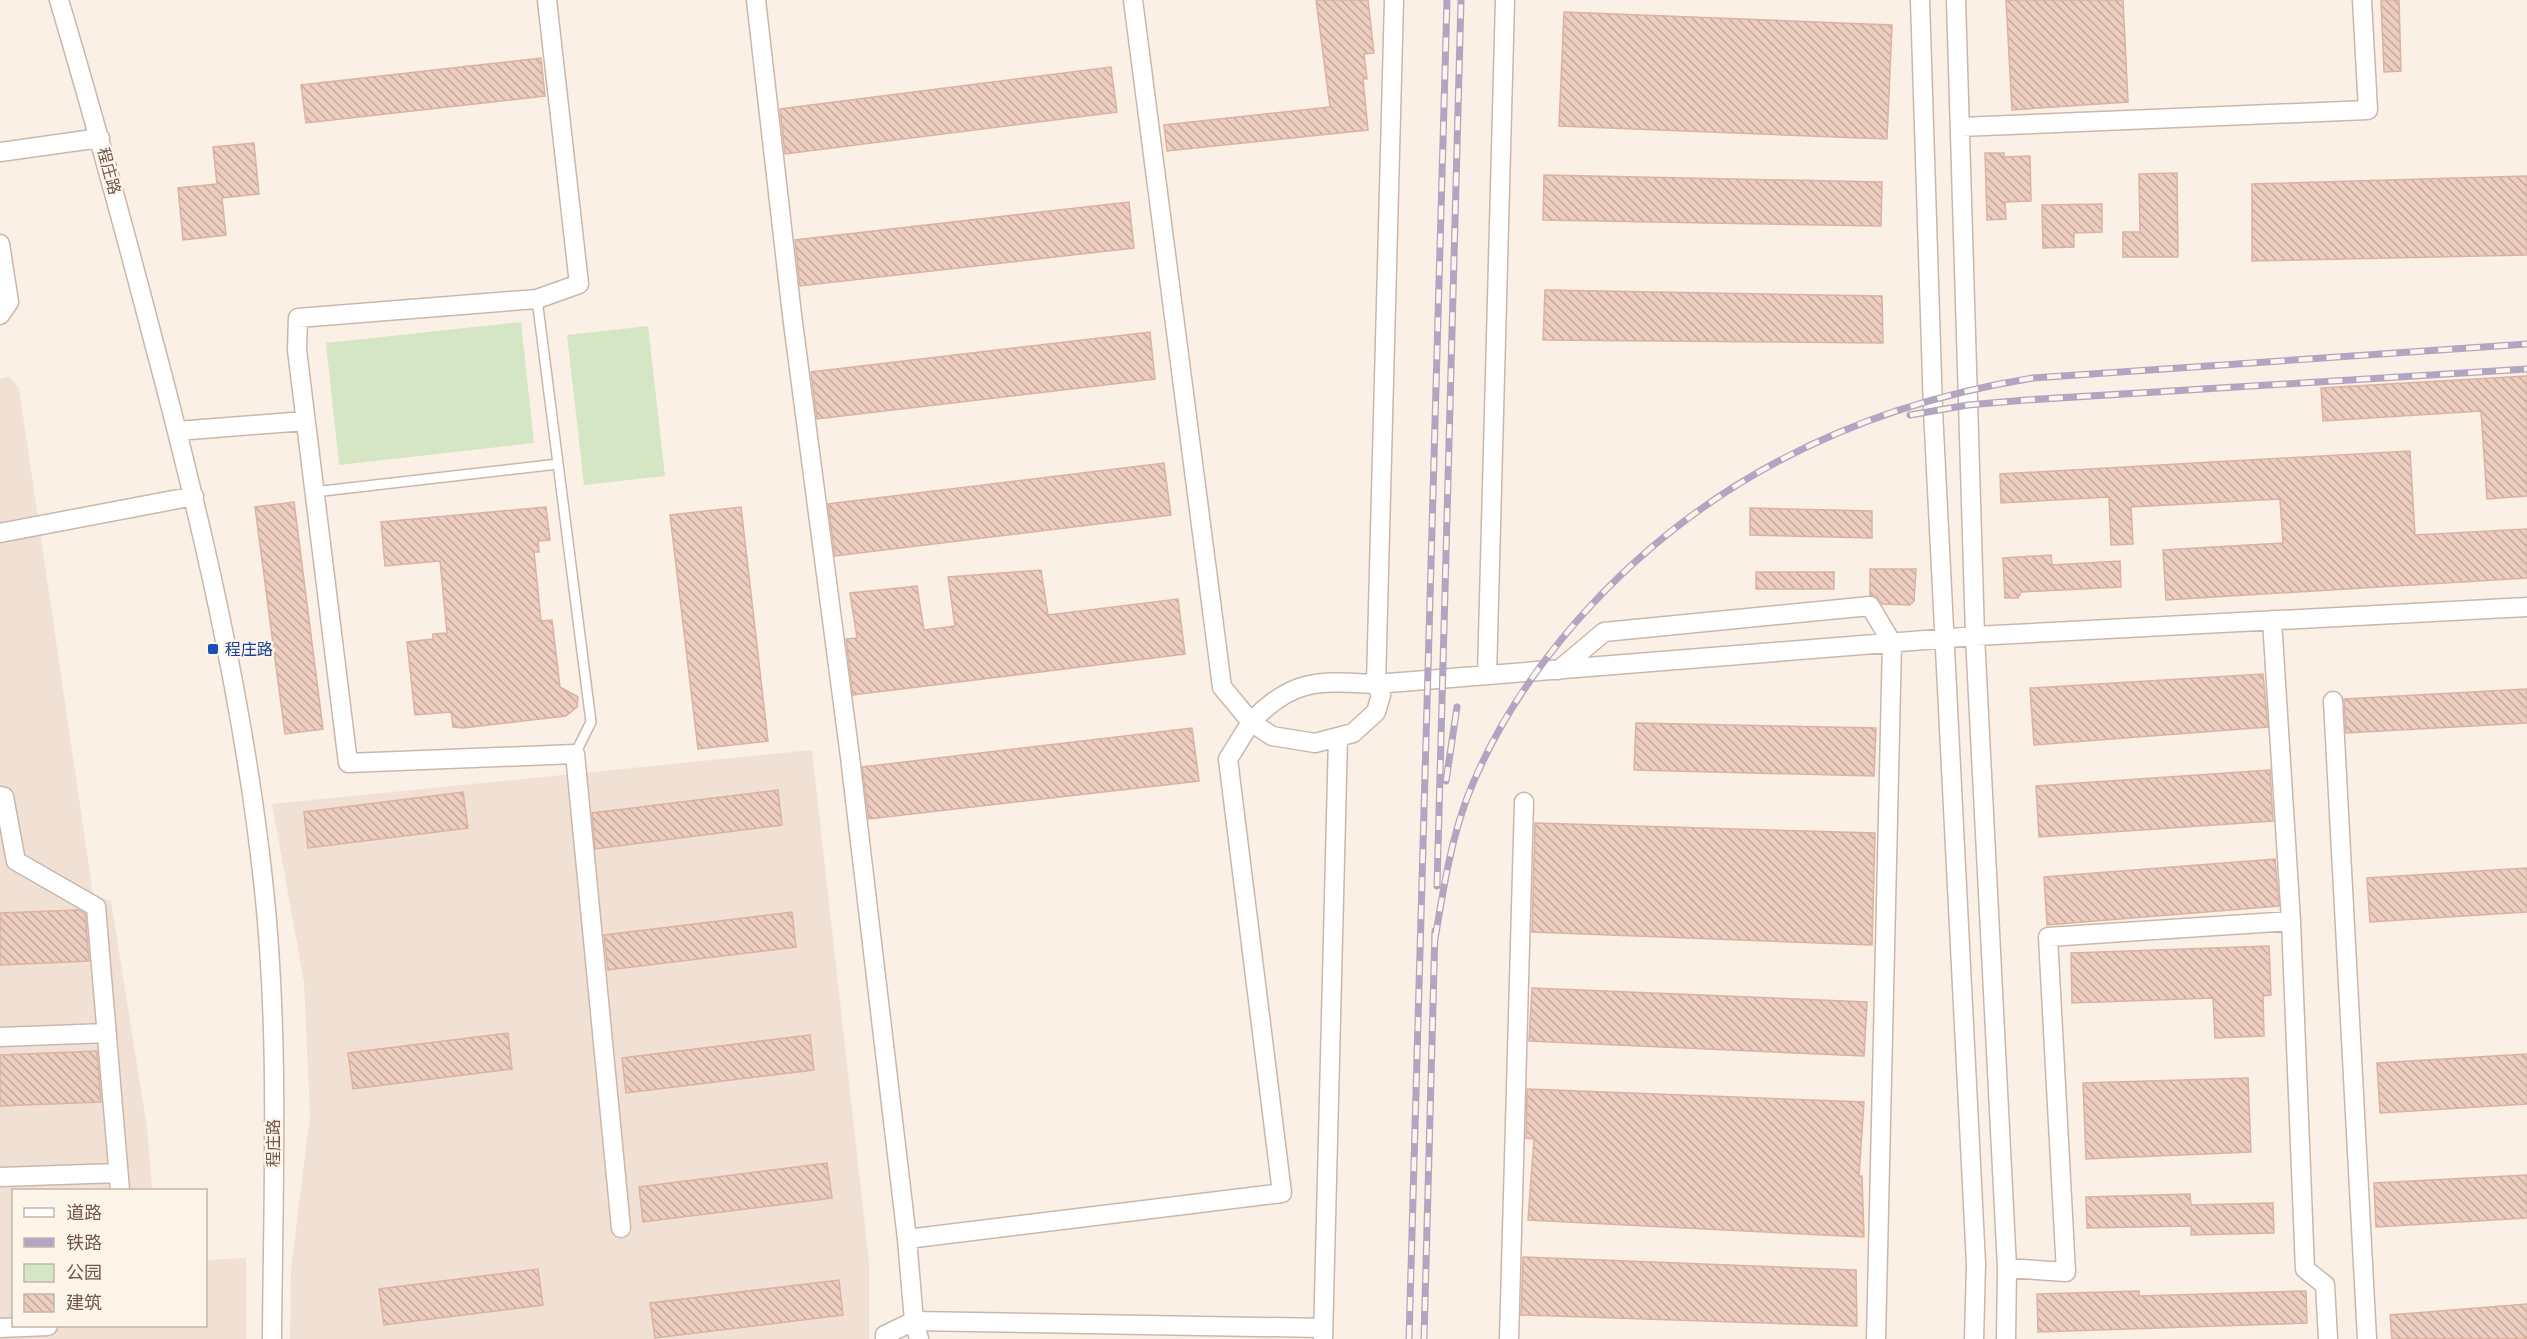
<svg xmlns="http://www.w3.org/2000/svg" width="2527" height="1339" font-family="Helvetica,'Noto Sans SC',sans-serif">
<defs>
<pattern id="building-back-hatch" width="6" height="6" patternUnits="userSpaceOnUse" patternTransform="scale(1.5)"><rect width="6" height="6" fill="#eccdbf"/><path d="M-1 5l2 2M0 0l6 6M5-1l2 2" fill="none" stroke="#c4a99d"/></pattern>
</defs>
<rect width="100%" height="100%" fill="#faf0e5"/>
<path fill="#f1e1d4" d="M9 377 19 388 93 894 111 901 147 1128 152 1190H14V1326H206V1260L246 1258V1339H0V379Z
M812 750 869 1261V1339H290L291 1270 310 1115 304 982 272 804Z"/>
<path fill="#d5e6c5" d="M521 322 534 443 339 465 326 343Z
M648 326 665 476 584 485 567 335Z"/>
<path fill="url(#building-back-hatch)" stroke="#ddb2a1" stroke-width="1.5" d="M1316 0H1368L1374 53 1364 54 1367 79H1363L1368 130 1167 151 1164 125 1330 107Z
M2006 0H2123L2128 102 2012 110Z
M2381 0H2399L2401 71 2384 72Z
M1564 12 1892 25 1887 139 1559 126Z
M541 58 545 96 306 123 301 85Z
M1111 67 1117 112 785 154 780 109Z
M254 143 259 194 222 198 226 235 183 240 178 188 217 184 213 147Z
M1985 153H2004V157L2030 156 2031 201 2005 202 2006 219 1987 220Z
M2177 173 2178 257H2123V232H2140L2139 174Z
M1544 175 1882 182 1881 226 1543 220Z
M2527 176V255L2252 261V184Z
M1129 202 1134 248 800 286 795 240Z
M2102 204V232L2074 233V247L2043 248 2042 205Z
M1545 290 1882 296 1883 343 1543 340Z
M1150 332 1155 379 817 419 811 372Z
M2527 376V496L2487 499 2481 411 2323 421 2321 388Z
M2410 451 2415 535 2527 529V578L2166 600 2163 550 2283 543 2280 499 2131 507 2133 544 2111 545 2109 497 2001 503 2000 474Z
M1164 463 1171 515 835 556 828 504Z
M294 502 323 729 285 734 255 507Z
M546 507 550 540 538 541 539 552H534L541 621 552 620 560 687 578 697 577 707 566 716 463 728 453 727 451 712 415 715 407 642 433 639V634L447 633 440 561 385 566 381 522Z
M741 507 768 741 698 749 670 515Z
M1750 508 1872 511V538L1750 535Z
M2051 555 2052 565 2120 561 2121 587 2021 592 2018 598H2005L2003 558Z
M1870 569H1916L1914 601 1910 605 1882 604 1876 596 1870 595Z
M1041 570 1048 615 1178 599 1185 654 853 695 846 639 857 638 850 593 917 586 924 630 955 626 948 577Z
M1756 572H1834V589H1756Z
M2263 674 2268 727 2034 745 2030 688Z
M2527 689V723L2346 733 2344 699Z
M1636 723 1876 728 1874 776 1634 770Z
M1192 728 1199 781 869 819 862 767Z
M2270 770 2273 821 2039 837 2036 786Z
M778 790 782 825 595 849 592 813Z
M463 792 468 828 308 848 304 812Z
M1535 823 1875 833 1872 945 1532 932Z
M2275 859 2279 906 2047 925 2044 877Z
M2527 868V912L2370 922 2367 878Z
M79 910 85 914 89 961 0 965V913Z
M792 912 796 947 608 970 604 935Z
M2269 946 2271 995 2263 996 2264 1036 2215 1038 2213 998 2072 1003 2071 953Z
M1532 988 1867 1002 1864 1056 1529 1041Z
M508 1033 512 1069 353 1089 348 1053Z
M810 1035 814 1070 626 1093 622 1058Z
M97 1051 101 1102 0 1106V1055Z
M2527 1054V1104L2380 1113 2377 1063Z
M2248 1078 2251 1152 2086 1159 2083 1083Z
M1527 1089 1864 1102 1859 1176H1862L1864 1237 1528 1220 1534 1139 1526 1138Z
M827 1163 832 1198 643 1222 639 1187Z
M2527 1175V1218L2376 1227 2374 1183Z
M2190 1194 2191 1205 2273 1203 2274 1233 2191 1235V1226L2087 1228 2086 1197Z
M1523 1257 1856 1270 1857 1326 1521 1315Z
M538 1269 543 1305 384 1325 379 1289Z
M839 1280 843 1315 655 1338 650 1303Z
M2139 1291V1296L2306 1291 2307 1323 2038 1332 2037 1294Z
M2527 1304V1339H2392L2390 1315Z"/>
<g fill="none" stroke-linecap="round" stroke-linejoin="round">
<g stroke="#cab7ac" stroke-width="12">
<path id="service" d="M537 299 591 722 575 754
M314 492 558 464"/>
</g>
<g stroke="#cab7ac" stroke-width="21">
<path id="minor" d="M59 0C93 114 124 228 154 343 201 520 243 698 263 880 280 1032 273 1187 272 1339
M547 0 579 284 537 299 298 318 297 350 348 763 575 754 621 1228
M756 0 792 315 850 757 907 1239
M1133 0 1222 687 1251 722 1228 759 1282 1193 907 1239 914 1321 1323 1328
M1394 0 1376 684 1381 695 1376 712 1353 733 1315 743 1272 736 1251 722C1293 678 1318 681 1376 684L1975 636 2527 607
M1920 0 1933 410 1976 1264 1974 1339
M1956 0 1975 636 2007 1268 2006 1339
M1960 127 2368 110 2362 0
M0 152 100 138
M0 244 9 302 0 315
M177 431 305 421
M0 533 194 496
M1559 670 1604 632 1870 606 1892 643 1876 1339
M1487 675 1505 0
M2333 701 2367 1339
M0 796 4 797 16 861 96 907 120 1190
M2291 921 2305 1269 2325 1285 2328 1339
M0 1037 107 1033
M0 1177 118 1173
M2007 1268 2066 1272 2048 937 2291 921 2272 620
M0 1328 48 1326
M885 1339V1335L914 1321 919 1339
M1323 1339 1338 737
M1509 1339 1524 802"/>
</g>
<use href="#service" stroke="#fff" stroke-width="9"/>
<use href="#minor" stroke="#fff" stroke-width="18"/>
<g stroke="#b2a5c2" stroke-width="7">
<path id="rail" d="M1910 415 1968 405 2026 400 2527 369
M1446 781 1457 707
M1437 886 1461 0
M1435 939C1443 891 1450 844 1467 798 1492 733 1530 675 1576 622 1697 484 1853 407 2033 378L2527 344
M1409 1339 1447 0
M1424 1339 1435 931"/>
</g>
<use href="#rail" stroke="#fdf4ea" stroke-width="4.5" stroke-dasharray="14" stroke-linecap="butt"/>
</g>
<rect fill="#1a4fb4" stroke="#fdf4ea" stroke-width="2" x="207" y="643" width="12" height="12" rx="3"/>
<g text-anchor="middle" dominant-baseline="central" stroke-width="5" stroke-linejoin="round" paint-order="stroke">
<g font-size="16" fill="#70564d" stroke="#fdf4ea">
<text transform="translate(109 171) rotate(75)">程庄路</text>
<text transform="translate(273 1143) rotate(-90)">程庄路</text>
</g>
<g font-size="16" fill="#164399" stroke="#fdf4ea" text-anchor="start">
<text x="225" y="649">程庄路</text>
</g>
</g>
<rect x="12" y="1189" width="195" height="138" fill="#fdf4ea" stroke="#c5b5ab" stroke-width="1.5"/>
<rect x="24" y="1208" width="30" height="9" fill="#ffffff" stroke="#c5b5ab" stroke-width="1.5"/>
<text x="66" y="1219" font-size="18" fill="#70564d">道路</text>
<rect x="24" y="1238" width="30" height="9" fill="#b2a5c2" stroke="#c5b5ab" stroke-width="1.5"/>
<text x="66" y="1249" font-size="18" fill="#70564d">铁路</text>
<rect x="24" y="1264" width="30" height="18" fill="#d5e6c5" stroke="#c5b5ab" stroke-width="1.5"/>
<text x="66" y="1279" font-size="18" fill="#70564d">公园</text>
<rect x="24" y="1294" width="30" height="18" fill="url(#building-back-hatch)" stroke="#c5b5ab" stroke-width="1.5"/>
<text x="66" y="1309" font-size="18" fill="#70564d">建筑</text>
</svg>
